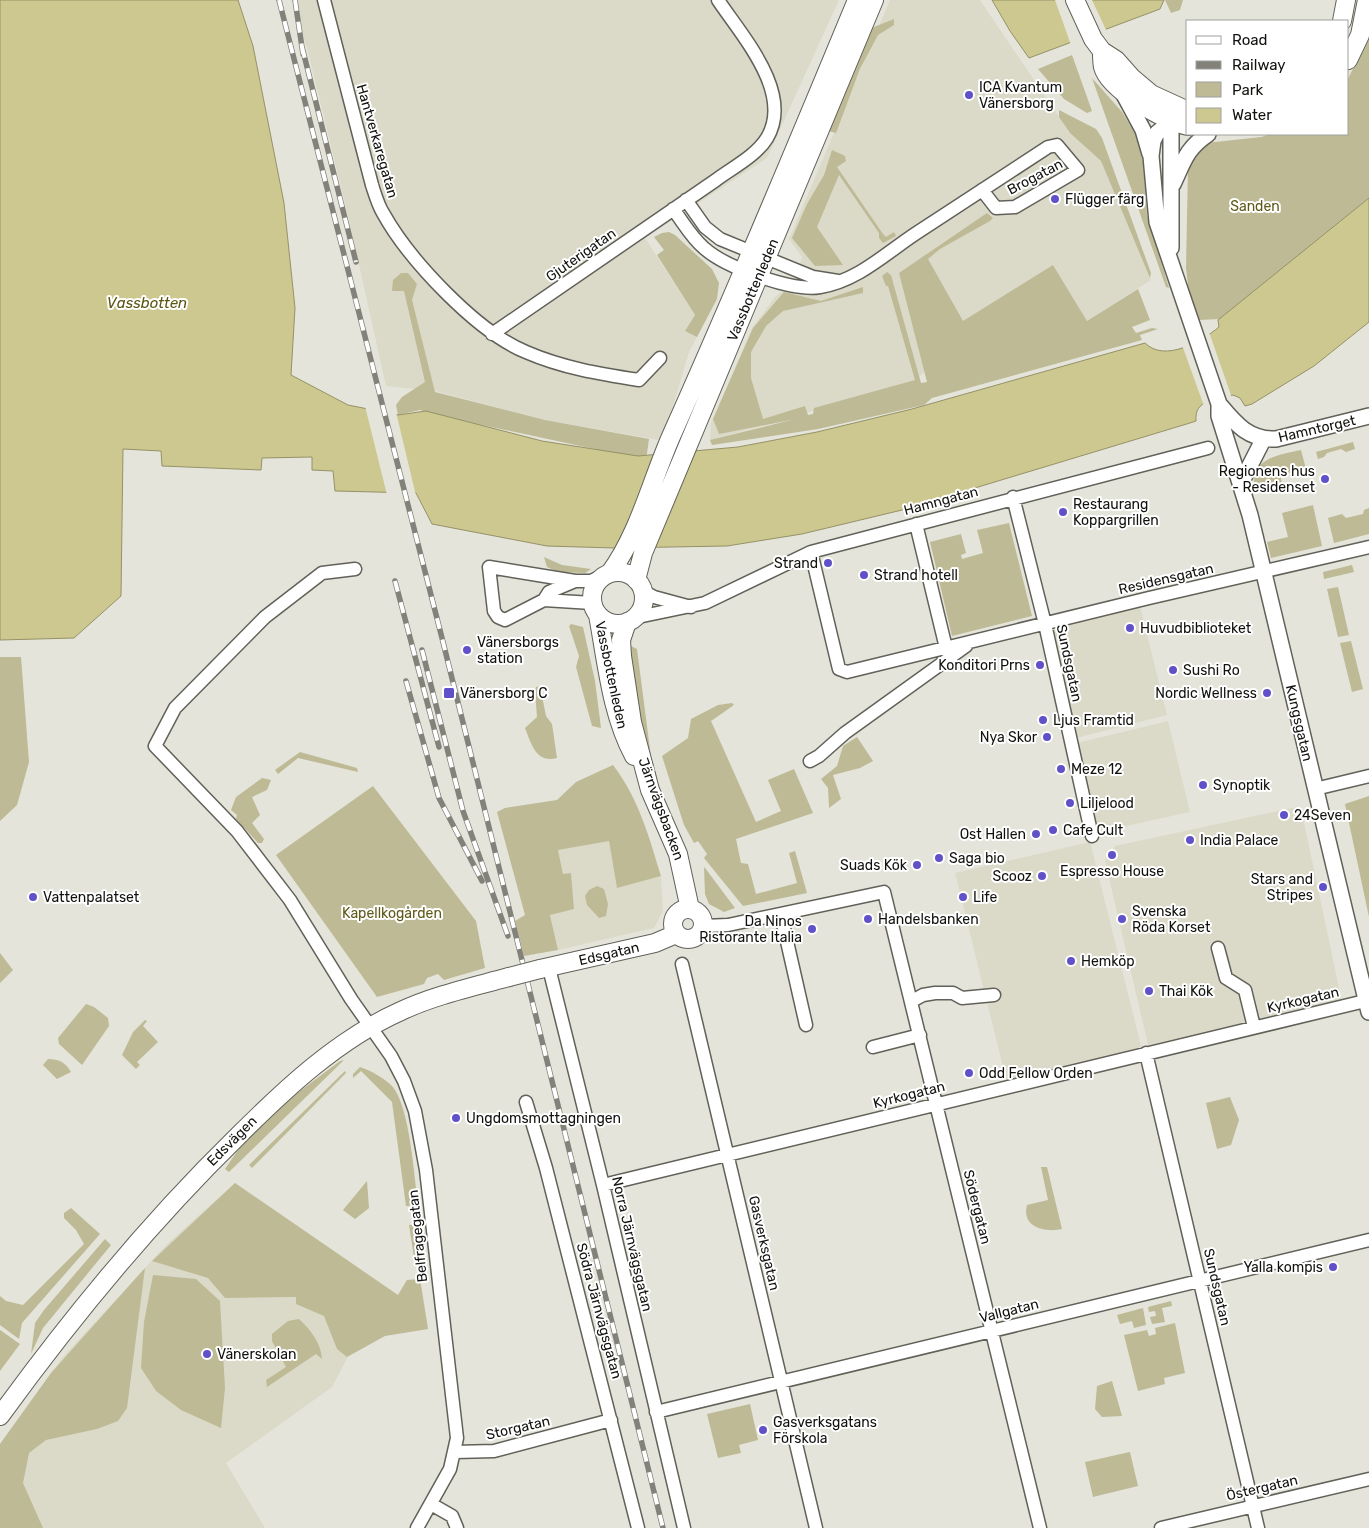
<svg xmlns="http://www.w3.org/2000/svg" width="1369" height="1528" font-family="Rubik,sans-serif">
<rect width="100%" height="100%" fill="#e4e4da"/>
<path fill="#dbdac9" d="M293 0H839L767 158 645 238 695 315 685 331 697 337 689 352 669 420 659 440 545 420 435 391 386 386 349 220 308 52Z
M890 0H980L1070 133 1101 161 1151 280 1087 321 1053 265 915 380 770 424 710 440 711 423 752 328 775 297 784 290 792 288 802 257 789 239Z
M1139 602 1167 715 1072 739 1048 625Z
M1168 721 1190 812 1094 833 1073 744Z
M1297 807 1302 813 1342 1002 1149 1049 1105 861 1115 846Z
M609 840 617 887 661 876 663 911 654 928 558 950 550 914 574 909 571 873 563 875 558 850Z
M1090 842 1142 1050 1007 1083 955 873Z
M235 1183 284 1220 398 1295 407 1280 420 1279 428 1329 395 1328 351 1351 332 1387 226 1463 265 1528H0V1447L62 1358 168 1243Z"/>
<path fill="#bdba95" d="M1165 0H1183L1180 10 1171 13Z
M894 19V25L878 35 860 69 836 133 828 131 869 29Z
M1369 35V198L1220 319 1198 320 1189 293 1186 268 1188 169 1197 153 1206 143 1261 137 1271 134H1348V79Z
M1072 55 1092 111 1087 113 1064 99 1038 69Z
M1092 78 1122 112 1135 133 1143 162 1147 216 1169 288 1166 287Z
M1059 110 1096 129 1102 138 1151 273 1150 278 1101 161 1070 133 1059 117Z
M832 150 845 156 846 161 837 167 883 234 886 237 894 232 896 236 883 243 879 238V233L839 175 817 227 843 265 815 266 792 238 807 204 824 175Z
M987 213 993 218 990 221 940 249 928 259 963 321 1053 265 1087 321 1138 289 1150 320 1132 327 1136 333 1152 328 1158 329 1140 335 1142 340 932 398 924 405 818 429 712 445 710 440 791 420 719 434 713 419 753 328 784 292 821 301 863 287V293L783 311 766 326 751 352V378L763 419 805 406 808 415 813 414 814 408 915 380 888 286H886L882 276 887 272 891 275 921 383 927 382 899 273Z
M669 232 675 235 712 269 719 283 717 299 697 337 685 331 695 315 657 255 664 250 654 237 662 233Z
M401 273H408L417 284 412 300 435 392 545 420 649 439 646 460 435 415 420 410 398 415 396 405 402 397 425 382 404 291H392L393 280Z
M1353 442 1355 449 1346 452 1341 449 1327 453 1324 457 1318 459 1316 452Z
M1301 450 1306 469 1280 475 1283 487 1277 489 1276 487 1255 492C1248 459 1277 455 1301 450Z
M1313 505 1322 546 1271 558 1267 542 1288 537 1282 513Z
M1369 508V534L1334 543 1328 518 1342 514 1346 518 1363 514 1364 510Z
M1009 523 1032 616 952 636 930 542 961 534 966 553 961 555 962 559 983 553 977 530Z
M544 557 562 565 591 569 585 573 558 572 547 567Z
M1352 565 1354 572 1324 579 1323 572Z
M1338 587 1349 635 1338 637 1327 589Z
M571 624 583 627 595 681 601 728 592 726 576 667 579 656 569 626Z
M1351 641 1363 689 1352 692 1340 643Z
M629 645 637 649 651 757 658 780 643 744Z
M0 657H21L29 762 17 805 0 821Z
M540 686 546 716 552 724 557 758C536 764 531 743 525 728L537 717 535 690 536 687Z
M732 703 734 705 711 721 756 822 781 811 768 780 794 769 813 813 736 839 741 863 748 864 756 894 797 883 789 853 795 851 807 893 743 906 704 858 707 854 698 841 694 843 684 825 662 756 688 738 691 719 718 705Z
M857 737 873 761 860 768 833 775 841 799 829 808 828 788 821 779 837 766 843 746Z
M300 752 357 768 358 772 298 758 278 774 275 770Z
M613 765C639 799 649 837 661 876L617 888 609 841 558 850 563 874 571 873 574 909 550 915 558 950 524 956 515 921 525 915 497 812 505 808 557 800 576 782Z
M262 778 271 780 267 790 252 797 260 815 252 823 264 839 262 843H258L236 819 237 815 231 810 236 797Z
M373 786 476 921 485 968 444 980 438 974 427 978 424 984 377 997 276 855Z
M1369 796V917L1345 804Z
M704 867 705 868 735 908 724 912 709 904 705 894Z
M597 886 604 889 608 904 606 916 599 918 587 905 585 896 589 890Z
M0 953 13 970 0 983Z
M86 1004 94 1007 108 1018 109 1026 82 1065 59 1044 58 1038Z
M145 1020 147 1021 143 1026 158 1042 137 1062 140 1065 136 1069 122 1055 133 1032Z
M48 1059C59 1059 65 1062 71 1072L57 1079 43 1065Z
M344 1060 229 1172 225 1169 247 1137 288 1100 340 1061Z
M360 1067C370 1070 386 1079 393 1087 410 1109 414 1176 418 1205L406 1206 392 1102 361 1071 353 1078V1074Z
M345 1071 346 1073 252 1168 249 1165Z
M1230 1097 1239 1120 1231 1145 1217 1149 1206 1103Z
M1041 1167H1047L1062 1229C1045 1233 1021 1227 1027 1205L1048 1200Z
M367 1181 369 1208 355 1219 343 1210Z
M235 1183 398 1295 407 1280 420 1279 428 1329 385 1336 347 1357 337 1349 324 1316 296 1304V1297L225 1298 208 1278 152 1261Z
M71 1208 100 1234 22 1323 19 1339 0 1325V1296L6 1301 23 1305 84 1244 76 1230 64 1218V1213Z
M420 1224 425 1258 417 1261 414 1257 409 1225Z
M105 1239 111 1245 43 1328 31 1354 35 1323 44 1310Z
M145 1268 127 1408 118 1421 97 1429 46 1440 29 1453 23 1483 43 1528H0V1444L51 1373Z
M153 1275 196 1279 220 1301 225 1388 221 1428 181 1410 156 1391 141 1368 144 1322Z
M1171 1301 1172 1306 1162 1308 1165 1322 1152 1324 1150 1317 1156 1316 1155 1311 1149 1312 1148 1307Z
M1143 1308 1146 1325 1134 1328 1132 1321 1120 1324 1117 1315Z
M299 1319C311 1330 321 1343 322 1359L316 1354 267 1387 266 1380 286 1367 272 1341V1334L288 1321Z
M1175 1323 1185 1373 1164 1378 1165 1384 1138 1391 1124 1335 1147 1330 1149 1336 1156 1334 1155 1328Z
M0 1330 20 1344 0 1371Z
M1112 1381 1122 1416 1102 1417 1095 1409 1097 1386Z
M750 1404 758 1440 739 1445 741 1453 718 1458 707 1414Z
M1130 1452 1138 1486 1093 1497 1085 1462Z"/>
<path fill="#cdc88f" stroke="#959168" d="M0 0H238L253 46 284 203 295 308 291 375 348 405 398 415 426 411 542 441 638 456 738 447 817 432 912 409 1145 343C1165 363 1202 341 1219 327L1218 320 1369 198V322L1314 366 1252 404 1245 406 1240 398 1233 395C1216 400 1194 399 1196 421L1190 423 902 510 802 534 727 546 614 548 547 546 432 524 416 493 335 491 333 471 312 470V457L262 458 261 470 162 466 161 451 123 449 121 596 74 638 0 640Z
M992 0H1164L1160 9 1029 58 1010 31Z"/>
<path fill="#e4e4da" d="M1055 0H1092L1107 32 1071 45Z
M1209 332 1232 398 1204 406 1182 345Z
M365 406 396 412 417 500 415 495H387Z"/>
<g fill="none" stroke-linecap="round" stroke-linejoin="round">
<g stroke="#616159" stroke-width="15">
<path id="minor" d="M324 0 372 185C375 194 378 205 383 213 409 260 477 332 526 352 563 368 600 374 639 380L660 358
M686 200 705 227 720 239 813 277 838 281
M673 209C683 222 691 237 704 248 725 267 792 292 820 287 857 281 885 254 915 234 959 205 1003 176 1048 147L1057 145 1078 170 1015 207 996 208 982 190
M492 334 716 180C732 168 756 156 767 138 794 93 742 36 718 0
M1013 497 1045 624 1092 836
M916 524 946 648
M811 552 839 669 847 672 1149 598 1369 547
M355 569 322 573 265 617 175 708 155 746 237 831 290 900 351 999 391 1056 404 1081 415 1111 426 1170 457 1438 450 1469 417 1528
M575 581 489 567 494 611 498 617 505 620 544 600 549 592 575 581H591L604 575
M643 591 654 597 691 607
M544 600 592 603
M633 618 705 603 811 552 1208 448
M810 761 819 756 845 733 966 646
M1315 789 1369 776
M781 915 806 1025
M703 926 728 925 884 892 1040 1528
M1218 948 1226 978 1245 990 1254 1027
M682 964 816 1528
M549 968 603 1185 684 1528
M912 1001 923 995 935 993H953L962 998 994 995
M873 1047 920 1035
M1146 1053 1258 1528
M526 1102 546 1168 638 1528
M603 1185 1369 1000
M656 1412 1369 1240
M455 1452 494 1451 611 1420
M431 1504 452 1516 457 1528
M1161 1528 1369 1479"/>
</g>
<g stroke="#616159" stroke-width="18">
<path id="tertiary" d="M1122 91 1143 130 1150 154
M1180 115 1157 133 1153 141 1151 156 1157 222 1219 404V416L1250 515 1369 1012
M1168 117 1171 122V248
M1173 184C1184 161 1186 149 1208 134
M1219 404C1235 423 1248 440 1276 439L1369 416
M1241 483 1263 440"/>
</g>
<g stroke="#616159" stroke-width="20">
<path id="secondary" d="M1075 0 1093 39 1102 51 1116 60 1132 78 1151 94 1188 111
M1342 21 1346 0
M1102 51C1102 56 1102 62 1103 67 1109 90 1165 121 1188 126
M1348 60 1360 35 1367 0
M592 598a26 26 0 1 1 52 0a26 26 0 1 1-52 0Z
M610 573C640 532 652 478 673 432 737 289 797 145 857 0
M636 580 643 553 874 0
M598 615C607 663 611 713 634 756
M627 622 621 640 622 656 632 722 650 790 678 854 690 909
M673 924a15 15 0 1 1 30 0a15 15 0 1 1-30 0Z
M540 969 655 943 676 934
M0 1416C72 1317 150 1222 237 1137 285 1089 338 1039 401 1011 435 995 473 987 509 977"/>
</g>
<use href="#minor" stroke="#fff" stroke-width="12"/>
<use href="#tertiary" stroke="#fff" stroke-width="15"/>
<use href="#secondary" stroke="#fff" stroke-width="18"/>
<g stroke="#82827b" stroke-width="5.5">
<path id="rail" d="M279 0 442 638 663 1528
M295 0 303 54
M302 47 356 262
M395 581 439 747
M422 650 463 811 508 936
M406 681 439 798 482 881"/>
</g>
<use href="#rail" stroke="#fff" stroke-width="4" stroke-dasharray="11" stroke-linecap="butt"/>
<g stroke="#616159" stroke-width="20" stroke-linecap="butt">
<path id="secondary-bridge" d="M509 977 540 969"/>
</g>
<use href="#secondary-bridge" stroke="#fff" stroke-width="18"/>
</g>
<g fill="#6051c9" stroke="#fff" stroke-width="2">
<circle cx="969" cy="95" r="5"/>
<circle cx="1055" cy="199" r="5"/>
<circle cx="1325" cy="479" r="5"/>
<circle cx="1063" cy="512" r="5"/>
<circle cx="828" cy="563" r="5"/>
<circle cx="864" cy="575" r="5"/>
<circle cx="1130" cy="628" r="5"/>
<circle cx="467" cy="650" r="5"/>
<circle cx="1040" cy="665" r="5"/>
<circle cx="1173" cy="670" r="5"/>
<rect x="443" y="687" width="12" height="12" rx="2.5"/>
<circle cx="1267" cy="693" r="5"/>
<circle cx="1043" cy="720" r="5"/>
<circle cx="1047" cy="737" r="5"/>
<circle cx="1061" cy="769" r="5"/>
<circle cx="1203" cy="785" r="5"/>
<circle cx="1070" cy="803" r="5"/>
<circle cx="1284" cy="815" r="5"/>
<circle cx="1053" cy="830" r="5"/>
<circle cx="1036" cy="834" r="5"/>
<circle cx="1190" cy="840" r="5"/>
<circle cx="1112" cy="855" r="5"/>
<circle cx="939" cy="858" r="5"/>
<circle cx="917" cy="865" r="5"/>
<circle cx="1042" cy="876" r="5"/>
<circle cx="1323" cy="887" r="5"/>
<circle cx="33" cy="897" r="5"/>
<circle cx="963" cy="897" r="5"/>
<circle cx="868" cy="919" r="5"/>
<circle cx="1122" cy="919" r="5"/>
<circle cx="812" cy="929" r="5"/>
<circle cx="1071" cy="961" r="5"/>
<circle cx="1149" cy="991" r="5"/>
<circle cx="969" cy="1073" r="5"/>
<circle cx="456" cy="1118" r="5"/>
<circle cx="1333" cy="1267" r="5"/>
<circle cx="207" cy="1354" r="5"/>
<circle cx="763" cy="1430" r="5"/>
</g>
<g text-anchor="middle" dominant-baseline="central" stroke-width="4" stroke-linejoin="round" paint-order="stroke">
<g font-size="14" fill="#11110e" stroke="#fff" text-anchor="start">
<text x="979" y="87">ICA Kvantum<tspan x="979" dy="16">Vänersborg</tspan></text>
<text x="1065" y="199">Flügger färg</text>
<text x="1315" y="471" text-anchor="end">Regionens hus<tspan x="1315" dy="16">- Residenset</tspan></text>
<text x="1073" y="504">Restaurang<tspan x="1073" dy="16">Koppargrillen</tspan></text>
<text x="818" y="563" text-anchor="end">Strand</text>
<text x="874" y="575">Strand hotell</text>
<text x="1140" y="628">Huvudbiblioteket</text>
<text x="477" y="642">Vänersborgs<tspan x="477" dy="16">station</tspan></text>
<text x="1030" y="665" text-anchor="end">Konditori Prns</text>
<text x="1183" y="670">Sushi Ro</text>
<text x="460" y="693">Vänersborg C</text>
<text x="1257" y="693" text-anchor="end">Nordic Wellness</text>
<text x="1053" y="720">Ljus Framtid</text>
<text x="1037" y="737" text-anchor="end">Nya Skor</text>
<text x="1071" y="769">Meze 12</text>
<text x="1213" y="785">Synoptik</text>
<text x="1080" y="803">Liljelood</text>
<text x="1294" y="815">24Seven</text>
<text x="1063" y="830">Cafe Cult</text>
<text x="1026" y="834" text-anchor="end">Ost Hallen</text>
<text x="1200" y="840">India Palace</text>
<text x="949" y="858">Saga bio</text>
<text x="907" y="865" text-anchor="end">Suads Kök</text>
<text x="1112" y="871" text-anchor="middle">Espresso House</text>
<text x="1032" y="876" text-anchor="end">Scooz</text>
<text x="1313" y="879" text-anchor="end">Stars and<tspan x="1313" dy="16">Stripes</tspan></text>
<text x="43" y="897">Vattenpalatset</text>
<text x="973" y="897">Life</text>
<text x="1132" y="911">Svenska<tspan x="1132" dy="16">Röda Korset</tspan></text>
<text x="878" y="919">Handelsbanken</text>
<text x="802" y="921" text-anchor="end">Da Ninos<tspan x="802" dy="16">Ristorante Italia</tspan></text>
<text x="1081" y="961">Hemköp</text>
<text x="1159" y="991">Thai Kök</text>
<text x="979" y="1073">Odd Fellow Orden</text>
<text x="466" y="1118">Ungdomsmottagningen</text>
<text x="1323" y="1267" text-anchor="end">Yalla kompis</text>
<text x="217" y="1354">Vänerskolan</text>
<text x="773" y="1422">Gasverksgatans<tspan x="773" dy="16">Förskola</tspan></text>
</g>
<g font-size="14" fill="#11110e" stroke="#fff">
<text transform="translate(377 141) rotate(74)">Hantverkaregatan</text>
<text transform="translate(1035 177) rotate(-28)">Brogatan</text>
<text transform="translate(581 255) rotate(-35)">Gjuterigatan</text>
<text transform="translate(753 290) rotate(-67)">Vassbottenleden</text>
<text transform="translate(1317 429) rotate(-13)">Hamntorget</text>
<text transform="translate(941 501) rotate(-15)">Hamngatan</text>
<text transform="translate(1166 579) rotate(-13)">Residensgatan</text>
<text transform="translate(1069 663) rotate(78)">Sundsgatan</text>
<text transform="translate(611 675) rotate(78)">Vassbottenleden</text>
<text transform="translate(1299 723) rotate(77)">Kungsgatan</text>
<text transform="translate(661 809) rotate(70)">Järnvägsbacken</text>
<text transform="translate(609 954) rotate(-13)">Edsgatan</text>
<text transform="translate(1303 1000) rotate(-13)">Kyrkogatan</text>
<text transform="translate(909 1095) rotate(-14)">Kyrkogatan</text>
<text transform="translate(232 1141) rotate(-45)">Edsvägen</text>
<text transform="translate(977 1207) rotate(76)">Södergatan</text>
<text transform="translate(418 1236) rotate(-96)">Belfragegatan</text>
<text transform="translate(764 1243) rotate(77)">Gasverksgatan</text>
<text transform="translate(632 1244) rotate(77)">Norra Järnvägsgatan</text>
<text transform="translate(1217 1287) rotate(77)">Sundsgatan</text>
<text transform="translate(599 1311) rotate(75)">Södra Järnvägsgatan</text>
<text transform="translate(1009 1311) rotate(-14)">Vallgatan</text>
<text transform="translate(518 1428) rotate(-13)">Storgatan</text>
<text transform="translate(1262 1488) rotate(-13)">Östergatan</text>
</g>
<g font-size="14" fill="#5f5919" stroke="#fff">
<text x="1255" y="206">Sanden</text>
<text x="392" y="913">Kapellkogården</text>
</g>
<g font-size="15" font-style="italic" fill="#5c5614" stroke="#fff">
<text x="147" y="303">Vassbotten</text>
</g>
</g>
<rect x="1186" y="20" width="162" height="115" fill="#ffffff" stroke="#a0a09f"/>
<rect x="1196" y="36" width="25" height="8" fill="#ffffff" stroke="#a0a09f"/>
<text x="1232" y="45" font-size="15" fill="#11110e">Road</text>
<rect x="1196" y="61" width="25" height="8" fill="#82827b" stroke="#a0a09f"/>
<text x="1232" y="70" font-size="15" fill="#11110e">Railway</text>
<rect x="1196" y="82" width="25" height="15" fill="#bdba95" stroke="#a0a09f"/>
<text x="1232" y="95" font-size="15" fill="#11110e">Park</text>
<rect x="1196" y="108" width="25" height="15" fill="#cdc88f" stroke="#a0a09f"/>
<text x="1232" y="120" font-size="15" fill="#11110e">Water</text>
</svg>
